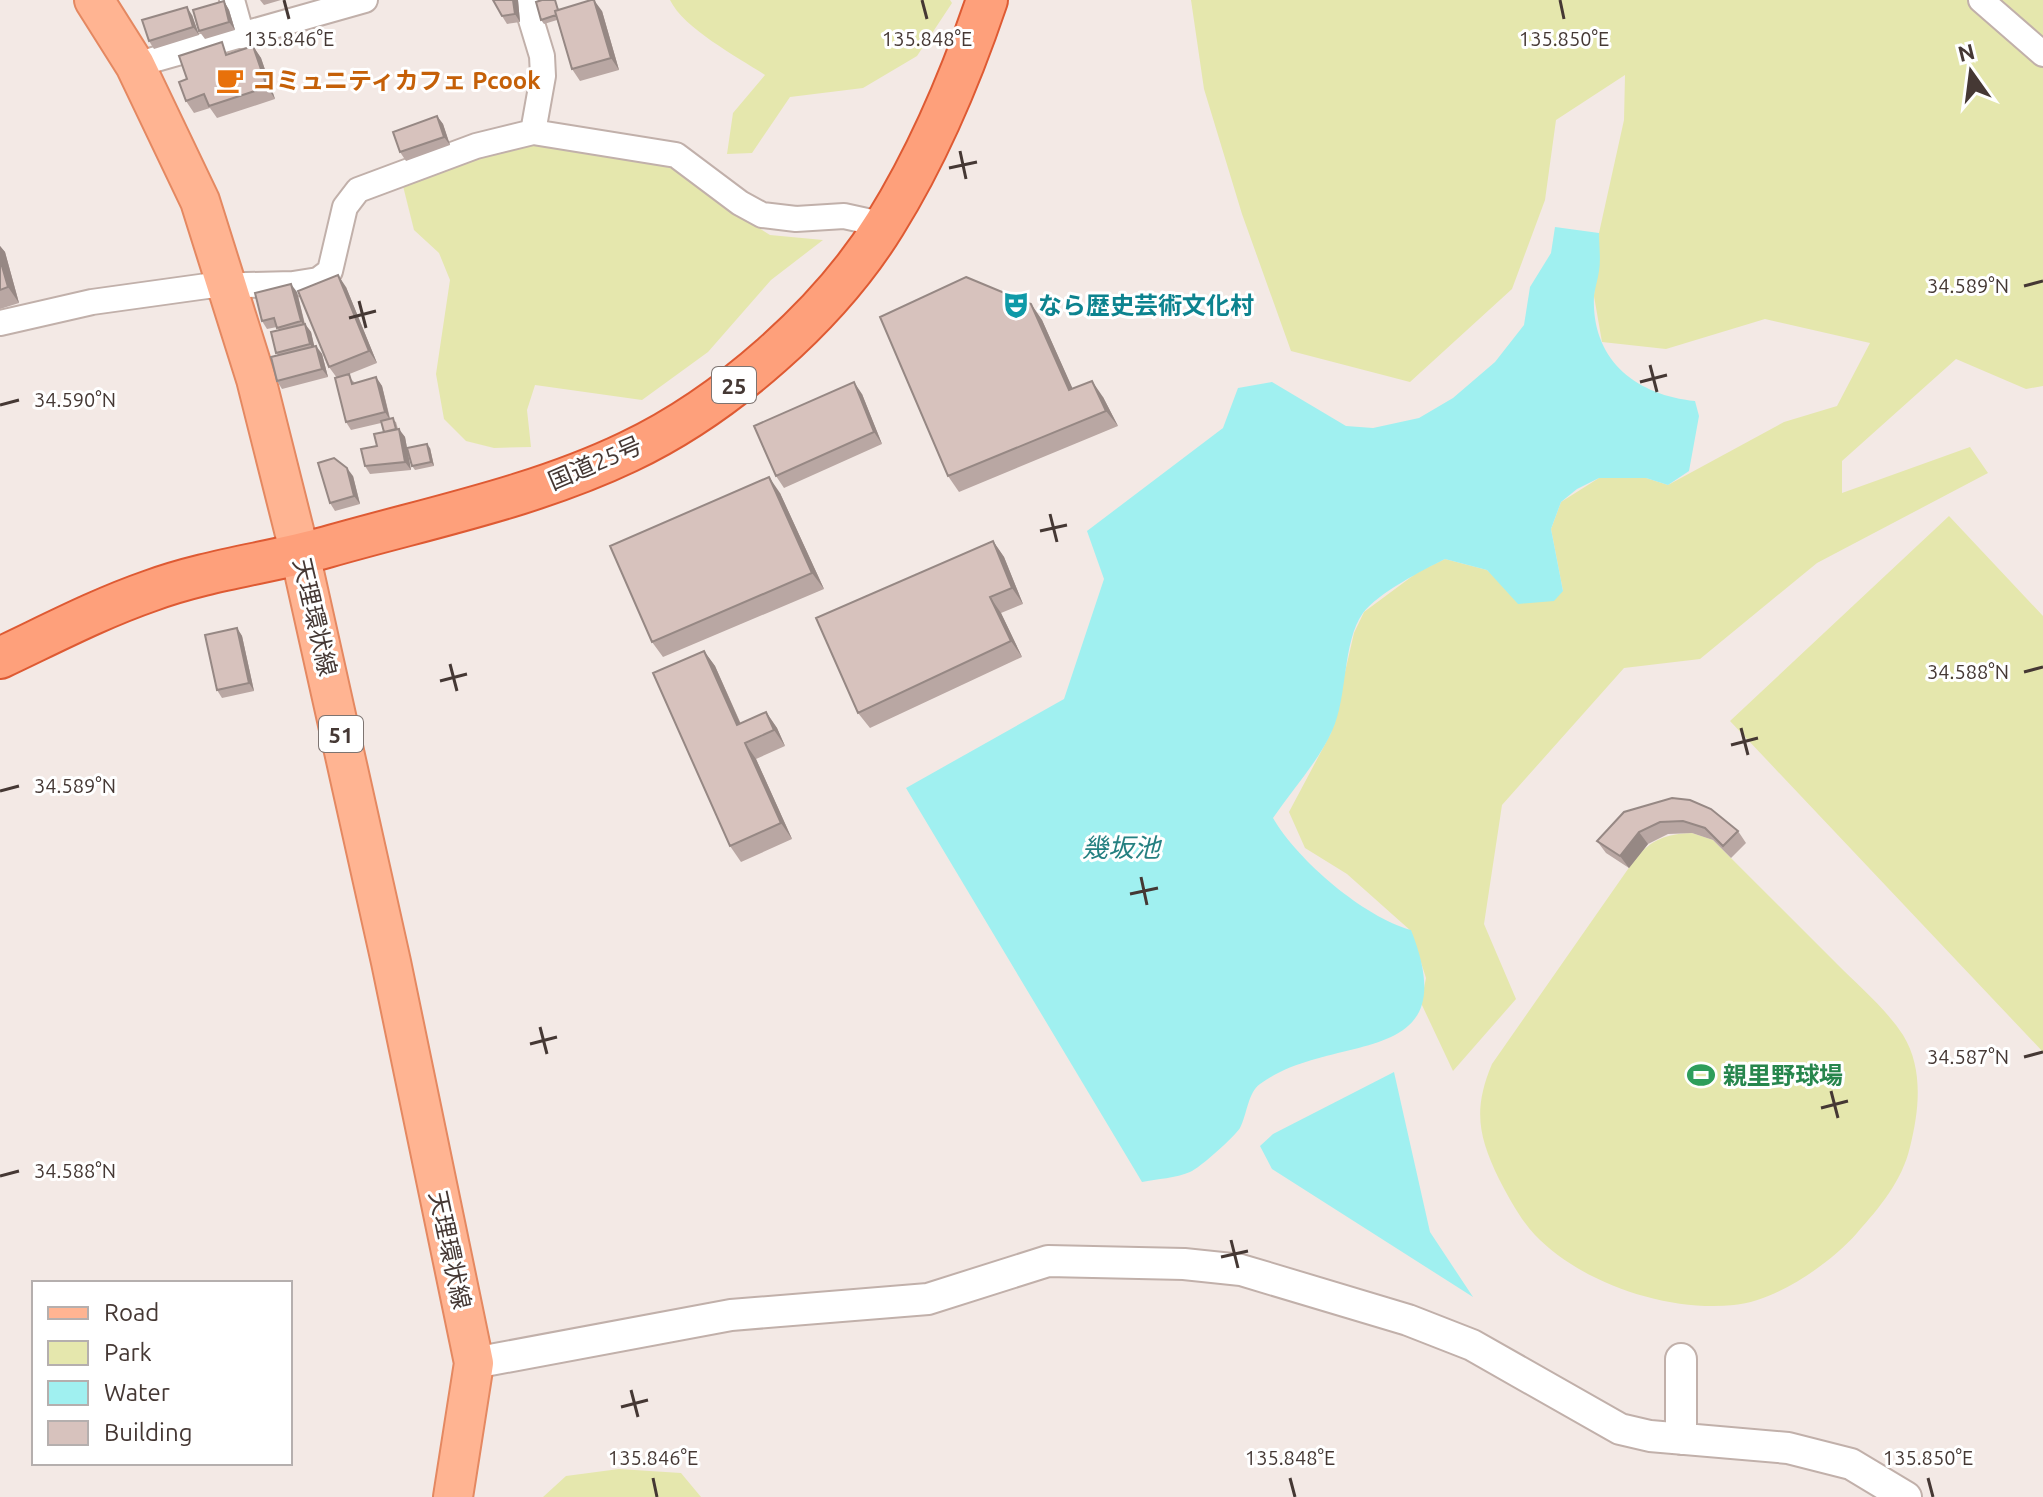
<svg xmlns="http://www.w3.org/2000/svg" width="2043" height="1497" font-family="Ubuntu,'Noto Sans JP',sans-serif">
<rect width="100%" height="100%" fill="#f3e9e5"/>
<path fill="#e5e7ad" d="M670 0H950L952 3 917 56 863 88 790 97 752 153 727 154 733 113 765 75C738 57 684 29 670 0Z
M1191 0H2043V386L2026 389 1956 359 1842 461V493L1970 447 1988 473 1817 563 1700 659 1624 668 1502 805 1484 924 1516 999 1453 1071 1421 1003 1426 978 1411 931 1347 874 1305 848 1289 812 1331 733 1354 633 1364 612 1418 572 1445 559 1487 570 1499 581 1563 591 1551 529 1561 502 1599 478H1646L1668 485 1784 422 1837 406 1870 343 1765 319 1666 349 1602 342 1594 296 1599 233 1624 120 1625 75 1556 120 1545 200 1512 289 1410 382 1291 351 1242 214 1204 89Z
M517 142 641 159 683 172 715 200 770 235 823 240 771 280 708 352 642 400 535 385 527 410 531 447 494 448 466 441 444 419 436 374 450 280 439 253 414 230 403 186Z
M1949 516 2043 616V1052L1730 721Z
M1692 833 1713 840C1755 882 1796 923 1837 964 1859 986 1886 1009 1903 1035 1924 1069 1919 1111 1910 1147 1902 1181 1880 1207 1857 1233 1830 1264 1776 1301 1734 1305 1668 1312 1582 1284 1535 1235 1520 1219 1509 1198 1499 1179 1478 1136 1473 1109 1492 1064L1635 859C1652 839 1666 834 1692 833Z
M619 1469 681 1473 701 1497H543L566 1476Z"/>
<path fill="#a0f0f0" d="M1555 227 1599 233C1599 246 1601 259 1599 271 1598 279 1595 287 1594 296 1591 360 1636 395 1695 401L1699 416 1689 471 1668 485 1646 478H1599L1577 489 1561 502 1551 529 1563 591 1554 601 1518 604 1487 570 1445 559C1423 570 1378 593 1363 613 1342 642 1348 697 1332 731 1318 762 1292 790 1273 818 1298 861 1364 917 1411 930 1467 1072 1333 1030 1260 1084 1248 1092 1247 1115 1240 1128 1235 1136 1200 1168 1190 1172 1176 1178 1157 1179 1142 1182L906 788 1064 699 1104 579 1087 531 1223 428 1238 388 1272 382 1346 426 1373 428 1419 418 1453 398 1495 362 1524 325 1530 287 1551 253Z
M1394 1072 1430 1232 1473 1297 1272 1169 1260 1146 1273 1134Z"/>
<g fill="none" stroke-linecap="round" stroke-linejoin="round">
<g stroke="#c1b0aa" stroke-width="28">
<path id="minor" d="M232 0 242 36
M525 0 542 56 543 76 533 132
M1981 0 2043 54
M135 65 365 0
M0 323 92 302 207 286 293 284 318 280 330 271 345 207 358 190 476 146 533 132 676 155 740 203 762 215 796 219 844 216 885 225"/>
</g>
<g stroke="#c1b0aa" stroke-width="34">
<path id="tertiary" d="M1681 1359V1439
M474 1363 731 1315 928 1299 1048 1261 1184 1264 1241 1270 1408 1320 1472 1345 1620 1429 1650 1436 1788 1448 1851 1464 1906 1497"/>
</g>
<g stroke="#e48861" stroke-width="42">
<path id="primary" d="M94 0 135 65 200 201 256 379 300 554 391 962 474 1363 453 1497"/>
</g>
<g stroke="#de5a33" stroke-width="44">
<path id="trunk" d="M0 658C49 635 98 609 150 591 207 570 269 563 327 547 428 518 534 497 628 452 725 406 829 315 885 224 928 155 961 77 987 0"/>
</g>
<use href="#minor" stroke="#fff" stroke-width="24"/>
<use href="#tertiary" stroke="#fff" stroke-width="30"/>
<use href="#primary" stroke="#ffb492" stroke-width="38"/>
<use href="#trunk" stroke="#fea07b" stroke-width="40"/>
</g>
<path fill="#b9a7a3" d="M260 0H281L264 5Z
M518 0 520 22 507 24 502 16Z
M224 1 229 10 235 30 205 39 199 31Z
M560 9 602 11 619 70 580 81 572 69 557 20 544 24 541 20Z
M192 15 199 35 154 49 149 41Z
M253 46 261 58 275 99 217 118 210 108 194 113 186 101 187 79 230 54Z
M437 116 443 124 450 145 406 161 400 152Z
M0 246 5 252 19 303 0 309Z
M346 287 377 363 347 375 355 383 376 377 382 386 390 418 396 422 398 429 405 437 411 470 370 474 365 466 384 432 381 423 351 430 346 422 337 378 329 367Z
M297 292 305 324 311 332 314 346H316L322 354 328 377 282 389 277 381 278 355 276 353 279 330 277 327 267 329 262 321Z
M1031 304 1042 320 1072 388 1103 397 1118 426 959 492 948 476Z
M862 394 882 444 784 488 776 476Z
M430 448 434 466 415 470 412 466Z
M353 476 360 504 335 511 330 503Z
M780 493 824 589 663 657 652 642Z
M993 541 1004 557 1023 604 1001 613 1022 657 870 728 858 713Z
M237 628 242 636 254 691 222 698 217 690Z
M704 651 715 666 741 724 766 712 777 728 785 746 756 759 792 839 741 862 730 846Z
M1672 798 1738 831 1746 843 1731 858 1713 840 1692 833 1668 834 1648 844 1629 868 1606 853 1597 841Z"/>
<path fill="#968884" d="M513 0H518L520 22 515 14Z
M594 0 602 11 619 70 611 58Z
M224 1 229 10 235 30 229 22Z
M187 7 192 15 199 35 193 27Z
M253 46 261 58 275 99 267 87Z
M437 116 443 124 450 145 444 137Z
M0 246 5 252 19 303 8 287 0 259Z
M338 275 346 287 377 363 369 351Z
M291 284 297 292 306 330 301 321Z
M1031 304 1042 320 1080 405 1069 390Z
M305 324 311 332 316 353 310 344Z
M316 346 322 354 328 377 322 369Z
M376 377 382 386 390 420 385 412Z
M1092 381 1103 397 1118 426 1106 411Z
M854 382 862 394 882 444 874 432Z
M399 429 405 437 411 470 405 462Z
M427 444 430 448 434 466 431 462Z
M347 468 353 476 360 504 354 496Z
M769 477 780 493 824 589 812 573Z
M993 541 1004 557 1023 604 1012 588Z
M990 597 1001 613 1022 657 1011 641Z
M237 628 242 636 254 691 249 683Z
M704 651 715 666 748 741 737 725Z
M766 712 777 728 785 746 774 730Z
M745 743 756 759 792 839 781 823Z
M1639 832 1648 844 1629 868 1620 856Z"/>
<path fill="#d7c2bd" stroke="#968884" stroke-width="2" d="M493 0H513L515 14 502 16Z
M542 0H555L558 10 555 11 556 15 541 20 536 2Z
M591 0H594L611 58 572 69 555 11Z
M224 1 229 22 199 31 193 10Z
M187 7 193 27 149 41 142 20Z
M222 42 226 55 253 46 267 87 209 106 204 94 186 101 179 82 187 79 179 56Z
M437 116 444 137 400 152 393 132Z
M0 259 8 287 0 290Z
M338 275 369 351 329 367 298 291Z
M966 277 1031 304 1069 390 1092 381 1106 411 948 476 880 317Z
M291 284 301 321 277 328 274 318 262 321 255 293Z
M305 324 310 344 276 353 271 332Z
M316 346 322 369 277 381 271 357Z
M349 374 352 384 376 377 385 412 346 422 335 378Z
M854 382 874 432 776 476 754 426Z
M393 418 396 429 384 432 381 421Z
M399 429 405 462 365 466 361 449 377 446 374 434Z
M427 444 431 462 412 466 407 448Z
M334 458 347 468 354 496 330 503 318 463Z
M769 477 812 573 652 642 610 546Z
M993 541 1012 588 990 597 1011 641 858 713 816 618Z
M237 628 249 683 217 690 205 635Z
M704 651 737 725 766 712 774 730 745 743 781 823 730 846 653 673Z
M1672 798 1690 800 1711 809 1738 831 1723 846 1705 828 1683 821 1660 822 1639 832 1620 856 1597 841 1624 812Z"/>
<path fill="none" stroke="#453834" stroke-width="3" d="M284 0 289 19M922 0 927 19M1560 0 1564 19M960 151 966 179M949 168 977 162M2024 286 2043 281M359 301 366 328M349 318 376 311M1650 365 1657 392M1640 382 1667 375M0 405 19 400M1050 514 1057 542M1040 531 1067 525M450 664 457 691M2024 672 2043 667M440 681 467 674M1741 728 1748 755M1731 745 1758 738M0 791 19 786M1141 877 1147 905M1130 894 1158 888M540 1027 547 1054M530 1044 557 1037M2024 1057 2043 1052M1831 1091 1838 1118M1821 1108 1848 1101M0 1176 19 1171M1231 1240 1238 1268M1221 1257 1248 1251M631 1390 638 1417M621 1407 648 1400M653 1478 657 1497M1290 1478 1295 1497M1928 1478 1933 1497"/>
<defs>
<g id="cafe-bare" transform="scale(2.16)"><path d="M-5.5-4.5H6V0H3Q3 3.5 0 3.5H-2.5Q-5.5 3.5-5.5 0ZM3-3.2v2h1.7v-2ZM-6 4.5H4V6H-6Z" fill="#e8710a" stroke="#fff" stroke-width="2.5" paint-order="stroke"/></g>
<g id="theatre-bare" transform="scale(2.16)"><path d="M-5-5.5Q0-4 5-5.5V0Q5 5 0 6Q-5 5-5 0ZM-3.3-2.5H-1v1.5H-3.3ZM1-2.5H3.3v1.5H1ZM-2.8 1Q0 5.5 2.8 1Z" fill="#0f9aa8" stroke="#fff" stroke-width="2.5" paint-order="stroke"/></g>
<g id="stadium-bare" transform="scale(2.16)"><path d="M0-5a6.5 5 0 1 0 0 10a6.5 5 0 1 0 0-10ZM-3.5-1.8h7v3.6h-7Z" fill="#2e9e5b" stroke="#fff" stroke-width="2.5" paint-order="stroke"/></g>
</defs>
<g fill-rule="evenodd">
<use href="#cafe-bare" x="230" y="80"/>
<use href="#theatre-bare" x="1016" y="305"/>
<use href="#stadium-bare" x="1701" y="1075"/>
</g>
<g text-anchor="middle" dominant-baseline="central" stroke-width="6" stroke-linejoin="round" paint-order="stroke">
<g fill="#fff" stroke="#7d7471" stroke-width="2">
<rect x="712" y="367" width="44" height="36" rx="6"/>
<rect x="319" y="716" width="44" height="36" rx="6"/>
</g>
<g font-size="22" font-weight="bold" fill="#453834">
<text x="734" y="385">25</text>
<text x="341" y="734">51</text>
</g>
<g font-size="24" font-weight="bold" fill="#c56008" stroke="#fff" text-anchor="start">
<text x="252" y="80">コミュニティカフェ Pcook</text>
</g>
<g font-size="24" font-weight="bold" fill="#0d838f" stroke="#fff" text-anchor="start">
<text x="1038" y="305">なら歴史芸術文化村</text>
</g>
<g font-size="24" fill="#453834" stroke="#fff">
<text transform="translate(595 463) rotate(-23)">国道25号</text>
<text transform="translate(315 617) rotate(77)">天理環状線</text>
<text transform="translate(450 1250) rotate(78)">天理環状線</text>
</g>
<g font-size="24" font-weight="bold" fill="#27864d" stroke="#fff" text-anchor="start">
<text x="1723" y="1075">親里野球場</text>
</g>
<g font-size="26" font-style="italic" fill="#258081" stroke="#fff">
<text x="1121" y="847">幾坂池</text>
</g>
</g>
<g font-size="20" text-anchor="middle" fill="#453834" stroke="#fff" stroke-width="6" stroke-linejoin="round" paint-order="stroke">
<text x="289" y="46">135.846°E</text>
<text x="927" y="46">135.848°E</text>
<text x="1564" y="46">135.850°E</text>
<text x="1968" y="293">34.589°N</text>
<text x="75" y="407">34.590°N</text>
<text x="1968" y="679">34.588°N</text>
<text x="75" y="793">34.589°N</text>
<text x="1968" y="1064">34.587°N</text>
<text x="75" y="1178">34.588°N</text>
<text x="653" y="1465">135.846°E</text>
<text x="1290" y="1465">135.848°E</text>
<text x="1928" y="1465">135.850°E</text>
</g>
<rect x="32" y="1281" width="260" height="184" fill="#ffffff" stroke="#b5afae" stroke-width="2"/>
<rect x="48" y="1307" width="40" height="12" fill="#ffb492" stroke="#b5afae" stroke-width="2"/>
<text x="104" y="1321" font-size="24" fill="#453834">Road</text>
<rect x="48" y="1341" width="40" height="24" fill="#e5e7ad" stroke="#b5afae" stroke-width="2"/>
<text x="104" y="1361" font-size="24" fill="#453834">Park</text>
<rect x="48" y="1381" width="40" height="24" fill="#a0f0f0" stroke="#b5afae" stroke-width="2"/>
<text x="104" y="1401" font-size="24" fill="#453834">Water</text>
<rect x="48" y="1421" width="40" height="24" fill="#d7c2bd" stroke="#b5afae" stroke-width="2"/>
<text x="104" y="1441" font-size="24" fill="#453834">Building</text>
<g transform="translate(1971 72) rotate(346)" stroke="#ffffff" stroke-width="6" paint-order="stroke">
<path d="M0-6L14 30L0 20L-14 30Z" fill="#453834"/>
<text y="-12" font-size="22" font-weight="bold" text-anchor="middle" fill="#453834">N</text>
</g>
</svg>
